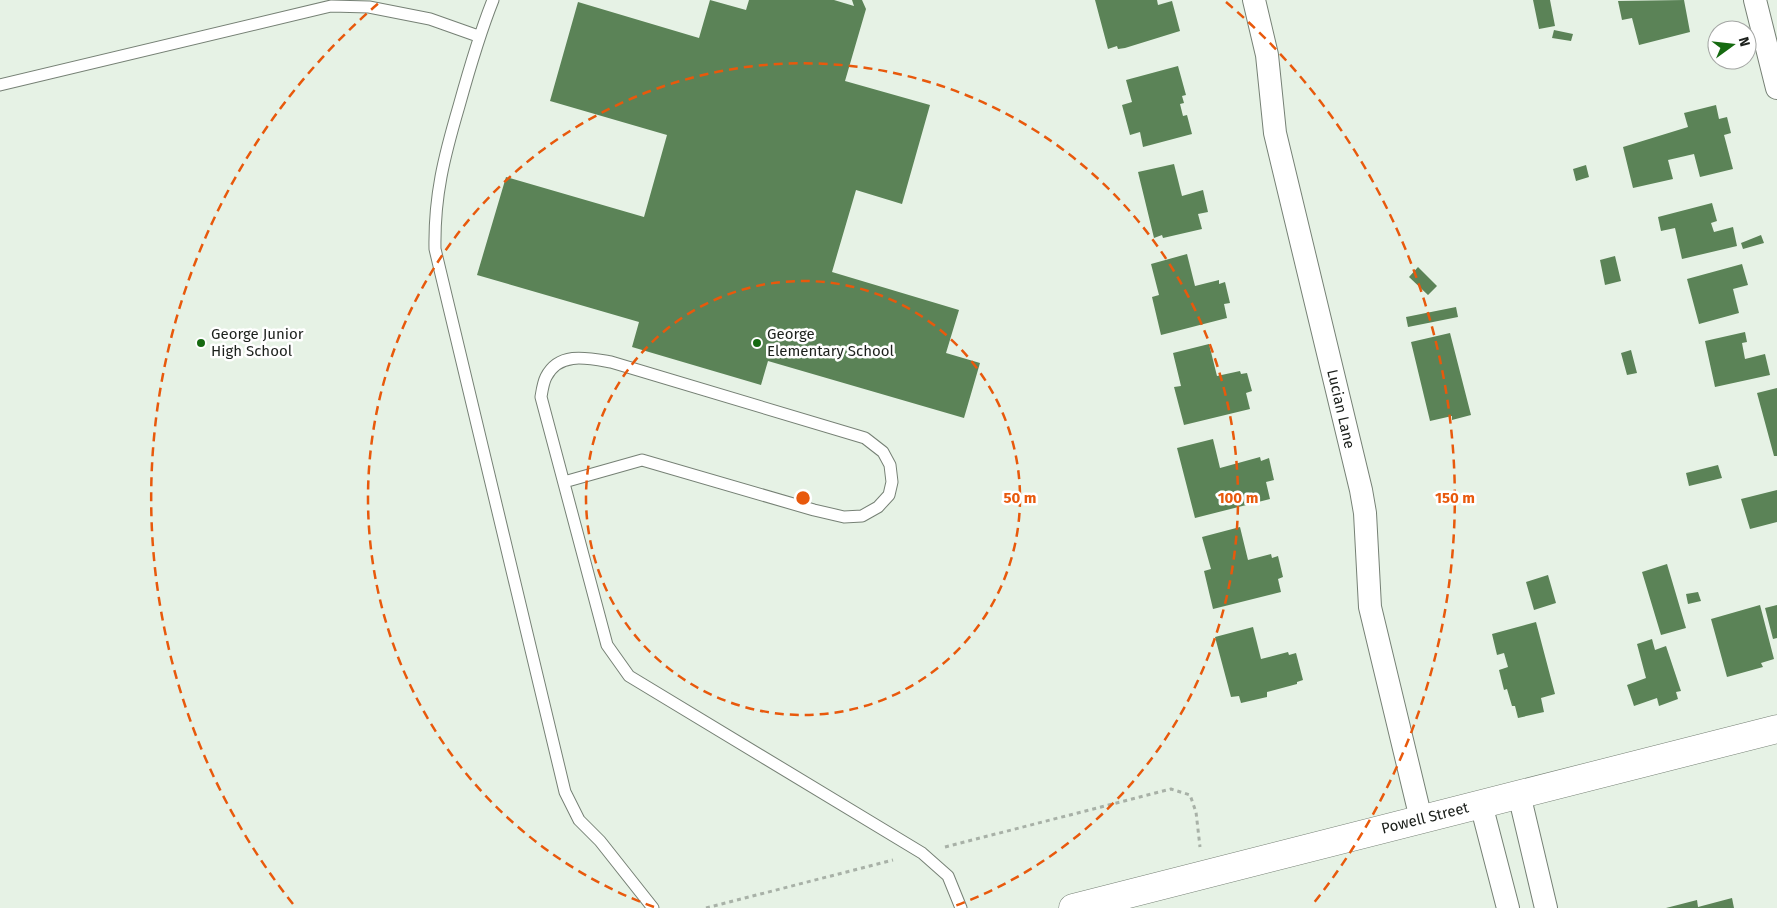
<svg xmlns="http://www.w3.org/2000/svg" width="1777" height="908" font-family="'Fira Sans',sans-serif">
<rect width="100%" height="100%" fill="#e6f2e5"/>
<path fill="#5b8357" d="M710 0 746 10 749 0H834L854 6 852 0H862L866 9 845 81 930 105 902 204 856 190 832 272 959 310 946 353 980 363 964 418 768 361 761 385 632 347 639 322 477 275 506 177 644 217 667 135 550 101 578 2 699 38Z
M1095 0H1157L1158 5 1172 1 1180 31 1125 48 1118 49 1117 46 1108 49Z
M1533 0H1550L1555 26 1539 29Z
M1684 0 1690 32 1639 45 1632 18 1622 20 1618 1Z
M1554 30 1573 34 1571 41 1552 38Z
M1178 66 1186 95 1182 96 1184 103 1180 104 1183 116 1187 115 1192 134 1143 147 1140 132 1130 135 1122 105 1132 102 1126 80Z
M1716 105 1719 119 1727 117 1731 133 1724 135 1733 169 1700 177 1694 154 1668 160 1673 179 1633 188 1623 147 1688 127 1684 113Z
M1174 164 1182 196 1203 190 1208 212 1198 214 1202 229 1163 238 1162 235 1154 238 1138 172Z
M1586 165 1589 177 1576 181 1573 169Z
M1712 203 1717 221 1711 223 1714 232 1733 227 1737 246 1682 259 1675 228 1661 231 1658 217Z
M1761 235 1764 243 1743 249 1741 243Z
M1187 254 1195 286 1219 280V284L1225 282 1230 303 1224 304 1227 318 1161 335 1152 297 1159 295 1151 264Z
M1615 256 1621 281 1605 285 1600 260Z
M1742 264 1748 285 1733 289 1739 313 1699 324 1687 279Z
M1418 267 1437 286 1428 295 1409 277Z
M1456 307 1458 317 1408 327 1406 317Z
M1745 332 1747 342 1742 343 1745 359 1765 354 1770 375 1715 387 1705 341Z
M1450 333 1471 415 1452 420V416L1430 421 1411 342Z
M1209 344 1217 376 1240 371 1241 374 1247 373 1252 391 1246 393 1250 409 1184 425 1174 387 1181 386 1173 353Z
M1631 350 1637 373 1627 375 1621 353Z
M1777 388V456H1774L1757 393Z
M1213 439 1220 468 1260 457 1261 461 1269 458 1274 480 1266 482 1270 499 1195 518 1177 448Z
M1718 465 1722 478 1689 486 1686 473Z
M1777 490V522L1750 529 1741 499Z
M1240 527 1248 560 1271 554 1272 558 1278 556 1283 577 1278 579 1281 592 1213 609 1204 571 1211 569 1202 537Z
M1667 564 1686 628 1661 635 1642 572Z
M1548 575 1556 603 1534 610 1526 582Z
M1698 592 1701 601 1688 604 1686 594Z
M1760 605 1774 659 1761 663 1763 667 1727 677 1711 619Z
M1777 605V638L1773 639 1765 608Z
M1536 622 1555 694 1541 698 1544 712 1518 718 1515 706H1512L1507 689 1504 690 1499 670 1508 667 1504 653 1497 655 1492 634Z
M1253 627 1261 659 1288 652 1289 655 1296 653 1303 680 1297 682V684L1267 692V697L1241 703 1239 696 1231 697 1215 637Z
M1652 639 1655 650 1666 646 1681 691 1676 692 1678 699 1659 706 1657 698 1634 706 1627 685 1646 678 1637 644Z
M1732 898 1734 908H1666L1697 900 1698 907Z"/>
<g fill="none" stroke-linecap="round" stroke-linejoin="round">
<g stroke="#768175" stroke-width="13">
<path id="lane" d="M493 0C479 35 469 70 459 106 444 157 434 196 435 249L565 792 579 820 600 841 653 908
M0 85 331 6 369 7 430 19 478 36
M564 482 642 460 814 510 844 517 862 516 878 507 889 495 892 482 890 465 883 452 865 438 611 362C588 358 559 351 546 377 543 383 542 391 541 397L607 645 629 676 922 853 948 876 961 908"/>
</g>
<g stroke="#768175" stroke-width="24">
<path id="street" d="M1254 0 1267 55 1275 133 1361 490 1365 513 1370 607 1421 819
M1755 0 1777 88
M1519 794 1546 908
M1481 804 1508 908"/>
</g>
<g stroke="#768175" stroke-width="29">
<path id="secondary" d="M1073 908 1777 729"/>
</g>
<path stroke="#a8b1a7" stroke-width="3" stroke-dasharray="4 4" stroke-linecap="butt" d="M945 847 1171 789 1190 795 1196 812 1200 847
M706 908 893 860"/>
<use href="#lane" stroke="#fff" stroke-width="11"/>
<use href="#street" stroke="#fff" stroke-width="22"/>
<use href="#secondary" stroke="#fff" stroke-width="28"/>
</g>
<g fill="none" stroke="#e8590c" stroke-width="2.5" stroke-dasharray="9 6">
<circle cx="803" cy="498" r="217"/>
<path d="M654 907A435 435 0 1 1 952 907"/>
<path d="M293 904A652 652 0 0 1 380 2M1226 2A652 652 0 0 1 1313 904"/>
</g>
<g fill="#156a10" stroke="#fff" stroke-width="2">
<circle cx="201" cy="343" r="5"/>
<circle cx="757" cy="343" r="5"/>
</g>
<g text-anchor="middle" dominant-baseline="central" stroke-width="5" stroke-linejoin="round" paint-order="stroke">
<g font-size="15" fill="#1c201c" stroke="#fff" text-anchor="start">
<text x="211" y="334">George Junior<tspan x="211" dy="17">High School</tspan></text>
<text x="767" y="334">George<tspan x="767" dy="17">Elementary School</tspan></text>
</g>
<g font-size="15" fill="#1c201c" stroke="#fff">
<text transform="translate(1341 409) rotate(77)">Lucian Lane</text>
<text transform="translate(1425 818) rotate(-14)">Powell Street</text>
</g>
</g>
<circle cx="803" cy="498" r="8" fill="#e8590c" stroke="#fff" stroke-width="2.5"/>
<g font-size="15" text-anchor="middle" font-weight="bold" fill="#e8590c" stroke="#fff" stroke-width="5" stroke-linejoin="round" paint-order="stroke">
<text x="1020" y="503">50 m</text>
<text x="1238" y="503">100 m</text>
<text x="1455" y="503">150 m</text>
</g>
<g transform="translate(1732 45) rotate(75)"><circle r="24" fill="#ffffff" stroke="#a4a6a4"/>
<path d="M0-4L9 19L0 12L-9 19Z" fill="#156a10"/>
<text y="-8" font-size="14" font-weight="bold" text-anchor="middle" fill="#1c201c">N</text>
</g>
</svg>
